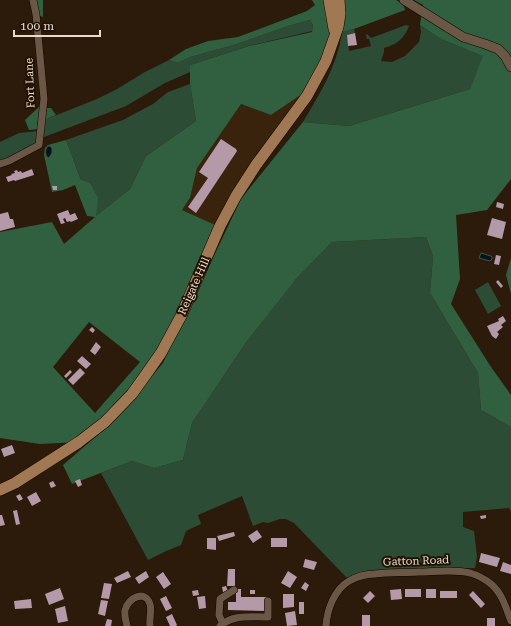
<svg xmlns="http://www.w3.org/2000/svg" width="511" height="626" font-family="'Roboto Serif',serif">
<rect width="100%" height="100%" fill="#2c1b0a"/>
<path fill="#39230c" d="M302 94 220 226 213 224 182 210 190 198 197 168 241 104 271 115Z"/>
<path fill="#2d4c36" d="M310 20 313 25 312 31 249 46 190 65V72L165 83 126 106 44 137V120L97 99 117 89 145 72 169 60 178 63 190 57 234 45 288 26Z
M406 25 409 26C404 39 397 44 384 48V52L381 61 392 62 405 56 419 42 421 32 420 25 439 38 484 56 470 89 349 126 303 122C316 100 331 76 338 51 340 45 341 38 342 32L354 29 355 33 347 35 349 51 371 46 369 39H367L366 35 367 34 371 38Z
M190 84 196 121 146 156 130 189 95 217 66 140 123 120 153 104 168 92Z
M39 131 37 144 28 150 0 161V142L19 133Z
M426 237 433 256 430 293 478 373 481 410 511 427V512L509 508 463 512V527L474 531 477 556 475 568 382 570 347 578 294 523 286 519H280L268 523 263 522 253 526 242 496 198 515 201 524 186 531 181 545 164 552 148 560 101 473 132 461 154 468 183 460 192 423 245 344 294 281 332 242Z
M488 282 501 306 488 314 475 290Z"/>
<path fill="#306040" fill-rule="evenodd" d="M34 0H43V17L38 15Z
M312 0H324L335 35 302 94 271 115 241 104 197 168 190 198 182 210 213 224 220 226 148 371 79 442 40 444 0 438V232L52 222 64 244 95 217 87 216 75 185 63 190 52 192 44 155 45 148 48 145 66 140 81 180 90 183 98 198 96 216 130 189 146 156 196 121 190 84V65L249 46 312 32 313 25 310 20 288 26 234 45 190 57 178 63 169 60 186 49 208 41 238 37 307 11 315 5ZM89 322 140 362 95 413 53 367Z
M342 0H396L403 4 405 10 354 29 342 32Z
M414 0H511V179L487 210 456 215 460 279 451 304 491 367 511 395V427L481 410 478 373 430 293 433 256 426 237 332 242 296 279 245 344 192 423 183 460 154 468 132 461 72 484 63 465 114 421 163 363 241 199 303 122 349 126 470 89 483 56 439 38 420 25 423 5Z
M40 106 39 129 29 130 25 120Z
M46 108H51L56 115 44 120Z
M511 258V294L506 275Z"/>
<path fill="#001617" stroke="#45514e" d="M48 146H50L52 148V153L49 158 47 157C45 154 45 149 48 146Z
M481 253 491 256 492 257V259L490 261 479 258Z"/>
<path fill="#b499a9" d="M355 33 357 45 348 46 347 35Z
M221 139 236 149 237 151 196 213 188 207 208 178 199 172Z
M32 169 34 175 15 181 14 180 8 182 6 177 12 175 11 174 15 173 14 171 17 170 18 172 21 171 22 173Z
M52 186H57V190H53Z
M497 202 504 204 503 209 496 207Z
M68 210 70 215 75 213 78 219 71 222 70 221 67 222 65 218 63 219 65 223 61 224 57 214Z
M8 212 10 219H13L15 227 0 231V214Z
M492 218 506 222 502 239 487 235Z
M496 255 501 256 499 265 494 264Z
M498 280 503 286 501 288 496 282Z
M503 316 506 321 501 325 503 327 497 332 499 334 496 339 492 336 487 326 499 321 498 319Z
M92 327 95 330 93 333 89 330Z
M96 342 101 347 95 355 90 351Z
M82 356 91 364 86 369 77 361Z
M80 368 85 373 73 385 68 380Z
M70 370 72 372 66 378 64 376Z
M12 445 15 453 4 457 1 449Z
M80 479 82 485 78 487 75 481Z
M53 481 56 486 51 488 49 483Z
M36 492 41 501 32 506 27 497Z
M20 494 23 499 19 501 16 496Z
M17 510 20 524 16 525 13 511Z
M0 515H2L5 525 0 526Z
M486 515V518L481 519 480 516Z
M257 530 262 537 253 543 248 536Z
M234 532 235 536 219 541 217 536Z
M207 538H216V550L207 549Z
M271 538H287V547H271Z
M481 553 500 558 497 567 479 562Z
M305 559 317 562 314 570 303 567Z
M503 562 511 565V574L500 571Z
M228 569H235V586H227Z
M128 571 131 577 117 583 114 578Z
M146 571 149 577 139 584 135 578Z
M288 571 297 577 290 588 281 583Z
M163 572 171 584 164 589 156 577Z
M305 582 309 585 306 591 301 588Z
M104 583 112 584 109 599 101 598Z
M226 586 228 591 223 592 222 587Z
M60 588 64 599 49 605 45 594Z
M236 589H241V597H267V611L228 610V602H236Z
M401 589 402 599 391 600 390 590Z
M405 589H421V597H405Z
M426 589H436V598H426Z
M198 590 199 595 193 596 192 591Z
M250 590H255V594H250Z
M370 591 375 596 368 603 363 598Z
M440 591H457V598H440Z
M473 591 485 604 481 608 469 595Z
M283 594H294V607L283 608Z
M166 596 172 608 166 611 160 599Z
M205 596 206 608 199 609 197 597Z
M31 599 32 608 15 609 14 601Z
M101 600 108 601 105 616 98 614Z
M299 602H304V614H299Z
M65 606 68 621 58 623 55 609Z
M295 611 297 625 287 626 285 613Z
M172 614 177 625 176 626H170L166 617Z
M362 615H370V626H362Z
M487 618H495V626H487Z
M107 619 112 620 111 626H105Z"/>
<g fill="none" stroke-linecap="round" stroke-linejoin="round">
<g stroke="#140500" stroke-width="8">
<path id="minor" d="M0 164 9 161 39 145 44 99 36 14 33 0
M223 624 219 615 220 599 234 590
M127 626C126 621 124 616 125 610 128 598 145 589 150 604 152 610 149 619 150 626
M220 626C233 614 251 617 268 617V601
M326 626C327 610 334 590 349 581 356 577 366 574 375 574 389 572 404 573 418 572 434 572 454 569 470 573 477 575 485 579 491 584 502 593 506 608 511 621"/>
</g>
<g stroke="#140500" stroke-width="10">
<path id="tertiary" d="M404 0 463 37 485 44 498 49 505 56 511 67"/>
</g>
<g stroke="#140500" stroke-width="12">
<path id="primary" d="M329 0 334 29
M0 490 15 483 79 442 105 422 132 394 147 373 161 353 181 316 220 226 236 196 256 165 307 96 326 61 338 27 340 14 339 0"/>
</g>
<use href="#minor" stroke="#6b5745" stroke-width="7"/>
<use href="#tertiary" stroke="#6b5745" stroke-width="9"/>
<use href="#primary" stroke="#a07954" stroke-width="11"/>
</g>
<g text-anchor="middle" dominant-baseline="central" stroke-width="4" stroke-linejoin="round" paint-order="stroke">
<g font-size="11" fill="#e7dbd0" stroke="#221203">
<text transform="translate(30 83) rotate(-92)">Fort Lane</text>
<text transform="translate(194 286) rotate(-66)">Reigate Hill</text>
<text transform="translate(416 561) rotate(-2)">Gatton Road</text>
</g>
</g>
<path d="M14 30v6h86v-6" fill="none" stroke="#e7dbd0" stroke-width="2"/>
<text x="20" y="30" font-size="12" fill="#e7dbd0" stroke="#221203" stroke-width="3" paint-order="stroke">100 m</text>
</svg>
